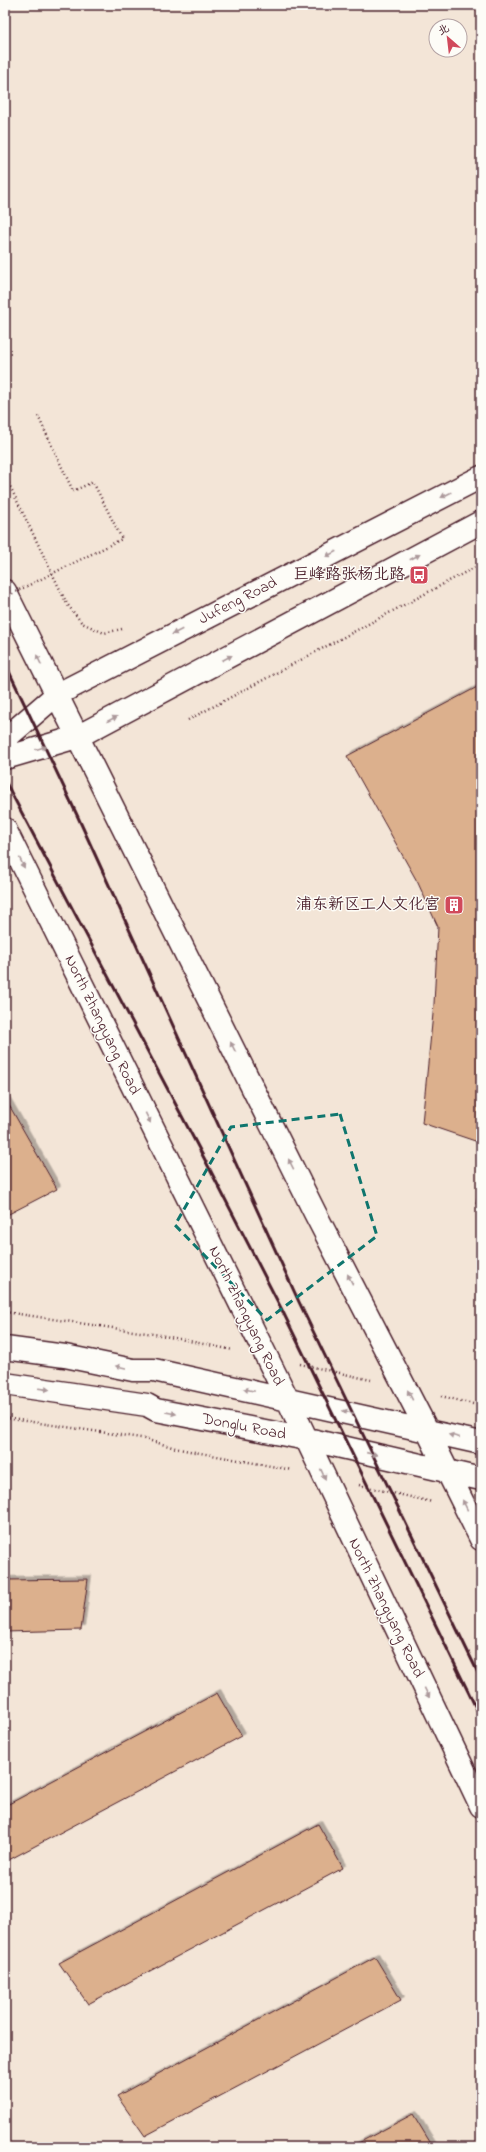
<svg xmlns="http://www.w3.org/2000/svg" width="486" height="2152" font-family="'Indie Flower','LXGW WenKai TC',sans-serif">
<defs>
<filter id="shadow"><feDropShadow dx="3.5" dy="-3.5" stdDeviation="0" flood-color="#0004"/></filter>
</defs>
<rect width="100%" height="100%" fill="#f3e5d7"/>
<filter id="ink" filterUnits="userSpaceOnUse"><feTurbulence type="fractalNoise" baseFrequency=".025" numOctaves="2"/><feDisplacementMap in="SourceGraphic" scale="8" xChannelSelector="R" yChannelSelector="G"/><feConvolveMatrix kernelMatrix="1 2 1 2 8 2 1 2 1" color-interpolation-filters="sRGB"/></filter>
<g filter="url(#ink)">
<path fill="#dcb08d" stroke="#4a1f2b" filter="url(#shadow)" d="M481 685V1143L422 1123 434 1004 438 927 418 883 347 756Z
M5 1098 57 1189 5 1216Z
M481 1181V1205L476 1204Z
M88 1579 81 1630 5 1632V1580Z
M217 1693 242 1736 5 1862V1806Z
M318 1824 343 1868 88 2004 59 1963Z
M375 1957 401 2000 145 2136 117 2096Z
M413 2114 433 2147H351Z"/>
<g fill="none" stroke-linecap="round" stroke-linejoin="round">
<g stroke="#4a1f2b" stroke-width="25">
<path id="secondary" d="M5 591 315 1213 427 1430 481 1539
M5 739 56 695 481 477
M5 758 77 737 481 522
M5 829 287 1398 481 1806
M5 1348 65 1356 133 1370H154L481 1443
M5 1384 147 1405 156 1410 307 1439 481 1479"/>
</g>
<path stroke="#4a1f2b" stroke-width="2.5" stroke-dasharray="1 3" stroke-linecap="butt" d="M38 416 73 491
M5 476 67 604 82 623 104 633 122 629
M188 720 481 564
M5 1312 160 1335 233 1350
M300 1364 371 1380
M441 1396 481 1406
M5 1418 141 1438 179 1449 292 1470
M359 1485 432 1502"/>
<use href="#secondary" stroke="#fdfcf7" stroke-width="22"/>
<path stroke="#4a1f2b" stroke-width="3" d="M5 663 77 815 299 1302 481 1679
M5 781 204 1158 282 1310 481 1718"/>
<path stroke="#4a1f2b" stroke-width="2.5" stroke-dasharray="1 3" stroke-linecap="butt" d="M5 597 122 539 93 482 73 491"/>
</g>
<defs><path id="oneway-solid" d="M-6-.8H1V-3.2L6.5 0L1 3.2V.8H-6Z"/></defs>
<g fill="#ac999b">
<use href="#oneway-solid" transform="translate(446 495) rotate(153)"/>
<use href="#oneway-solid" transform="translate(331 554) rotate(153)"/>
<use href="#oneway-solid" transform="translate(415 557) rotate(-28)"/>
<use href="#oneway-solid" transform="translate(177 632) rotate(153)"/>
<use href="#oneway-solid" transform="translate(227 658) rotate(-28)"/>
<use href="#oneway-solid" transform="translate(39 660) rotate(-116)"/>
<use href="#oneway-solid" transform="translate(112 719) rotate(-27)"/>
<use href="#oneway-solid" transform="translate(41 748) rotate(-16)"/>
<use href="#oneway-solid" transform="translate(22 863) rotate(64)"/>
<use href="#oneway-solid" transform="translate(233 1047) rotate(-117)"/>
<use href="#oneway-solid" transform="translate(148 1118) rotate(64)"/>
<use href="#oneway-solid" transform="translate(291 1164) rotate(-117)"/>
<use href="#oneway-solid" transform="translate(350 1279) rotate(-117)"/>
<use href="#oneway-solid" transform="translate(121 1367) rotate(-168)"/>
<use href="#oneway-solid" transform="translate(44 1389) rotate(7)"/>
<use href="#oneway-solid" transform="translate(249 1390) rotate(-168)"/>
<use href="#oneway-solid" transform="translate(410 1395) rotate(-117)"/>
<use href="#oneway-solid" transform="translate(348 1412) rotate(-167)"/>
<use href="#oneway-solid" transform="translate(171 1413) rotate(11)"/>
<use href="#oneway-solid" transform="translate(454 1436) rotate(-166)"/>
<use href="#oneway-solid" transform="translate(372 1454) rotate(13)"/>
<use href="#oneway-solid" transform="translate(323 1474) rotate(65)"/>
<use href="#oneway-solid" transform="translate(465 1505) rotate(-116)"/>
<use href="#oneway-solid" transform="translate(427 1693) rotate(64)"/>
</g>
</g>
<path fill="none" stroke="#0f766e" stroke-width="3" stroke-dasharray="8 5" stroke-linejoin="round" d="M340 1114 377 1236 267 1320 175 1225 231 1127Z"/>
<defs>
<g id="bus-square" transform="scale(1)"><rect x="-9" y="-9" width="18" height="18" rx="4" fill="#d1495b" stroke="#fdfcf7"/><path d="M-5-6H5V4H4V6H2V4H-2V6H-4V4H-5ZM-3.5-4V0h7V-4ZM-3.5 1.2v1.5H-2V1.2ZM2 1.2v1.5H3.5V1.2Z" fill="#fff"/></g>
<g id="building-square" transform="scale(1)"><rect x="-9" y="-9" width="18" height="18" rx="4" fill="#d1495b" stroke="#fdfcf7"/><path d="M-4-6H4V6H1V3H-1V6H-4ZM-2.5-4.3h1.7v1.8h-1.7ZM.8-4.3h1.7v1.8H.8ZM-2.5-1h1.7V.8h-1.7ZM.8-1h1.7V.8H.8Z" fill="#fff"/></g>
</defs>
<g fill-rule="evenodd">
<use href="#bus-square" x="419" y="575"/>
<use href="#building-square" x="454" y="905"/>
</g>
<g text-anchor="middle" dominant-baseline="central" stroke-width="3" stroke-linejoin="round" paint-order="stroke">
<g font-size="16" fill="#4a1f2b" stroke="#fdfcf7" text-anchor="end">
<text x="405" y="575">巨峰路张杨北路</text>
<text x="440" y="905">浦东新区工人文化宫</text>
</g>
<g font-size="16" fill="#4a1f2b" stroke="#fdfcf7">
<text transform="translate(238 601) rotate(-27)">Jufeng Road</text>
<text transform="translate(102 1025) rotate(64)">North Zhangyang Road</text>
<text transform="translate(246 1316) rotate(64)">North Zhangyang Road</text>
<text transform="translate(244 1427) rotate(11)">Donglu Road</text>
<text transform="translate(386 1608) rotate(64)">North Zhangyang Road</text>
</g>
</g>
<rect width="486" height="2152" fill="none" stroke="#fdfcf7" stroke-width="20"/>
<rect x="10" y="10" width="466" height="2132" fill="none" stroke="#4a1f2b" stroke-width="1.5" filter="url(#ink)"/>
<g transform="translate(448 38) rotate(332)"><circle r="19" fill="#fdfcf7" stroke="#b5a4a5"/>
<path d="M0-3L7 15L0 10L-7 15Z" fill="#d1495b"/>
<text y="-6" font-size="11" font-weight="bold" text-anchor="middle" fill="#4a1f2b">北</text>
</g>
</svg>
